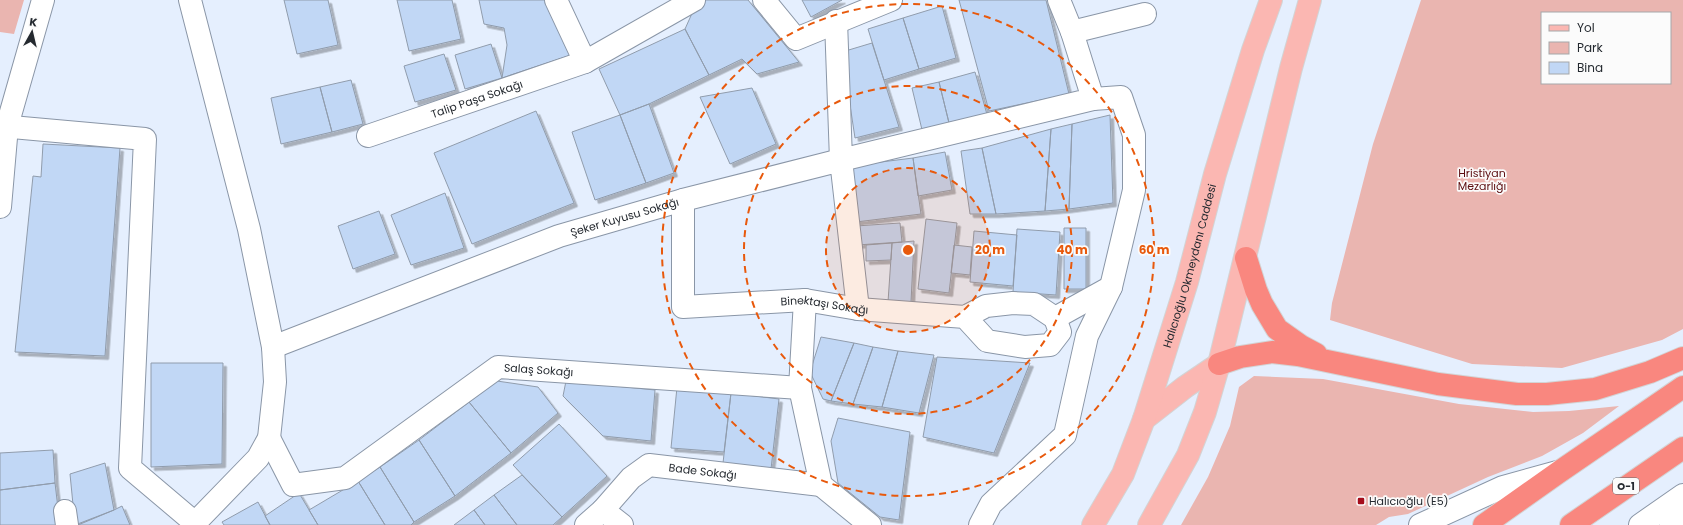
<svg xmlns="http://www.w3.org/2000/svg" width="1683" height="525" font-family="Poppins,sans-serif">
<defs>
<filter id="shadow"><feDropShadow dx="3.5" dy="3.5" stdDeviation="0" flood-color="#0004"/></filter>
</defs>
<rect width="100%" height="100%" fill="#e5effe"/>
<path fill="#eab5b0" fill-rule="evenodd" d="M0 0H24L14 34 0 32Z
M1421 0H1683V329L1662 340 1562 368 1472 364 1330 320 1332 303 1373 144ZM1542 13H1670V83H1542Z
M1254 376 1323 379 1459 404 1533 412 1569 411 1619 406 1583 433 1542 456 1488 477 1408 514 1389 517 1376 525H1181L1208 477 1230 426 1239 387Z"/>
<path fill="#c1d7f5" stroke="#909cac" filter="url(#shadow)" d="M284 0H328L338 45 297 54Z
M397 0H452L461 39 409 51Z
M479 0H550L580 52 502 78 507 45 504 28 484 24Z
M698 0H748L799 62 757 74 742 59 709 75 685 29Z
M802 0H842L811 17Z
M959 0H1046L1069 94 989 111Z
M942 6 956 58 919 69 903 18Z
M903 18 919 69 884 80 868 29Z
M685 29 709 75 649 104 620 115 599 69Z
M872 43 899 127 855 138 842 52Z
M491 44 502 78 465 89 455 55Z
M444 54 456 90 415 102 404 66Z
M975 72 988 118 950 127 939 82Z
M351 80 363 124 332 132 320 87Z
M939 82 950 127 923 134 912 88Z
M320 87 332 132 281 144 271 98Z
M752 88 776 144 730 164 700 97Z
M649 104 674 173 646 183 620 115Z
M536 111 574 203 472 244 434 153Z
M620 115 646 183 595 200 572 132Z
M1110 115 1113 203 1069 209 1072 124Z
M1072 124 1069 209 1045 211 1051 129Z
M1051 129 1045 211 996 214 982 148Z
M43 144 120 148 105 356 15 352 33 176 41 177Z
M982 148 996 214H970L961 151Z
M945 152 952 190 918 196 913 158Z
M913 158 921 214 856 222 849 166Z
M445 193 464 248 411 265 391 215Z
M379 211 395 254 353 269 338 226Z
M926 219 957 223 949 293 918 289Z
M900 223 902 242 857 245 856 226Z
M1064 228H1086V289H1064Z
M1017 229 1060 232 1056 295 1013 292Z
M974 231 1017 235 1013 286 970 282Z
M914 241 911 302H888L892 243Z
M892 243 891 260 866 261V245Z
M954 245 972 247 970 275 951 273Z
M821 337 854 343 831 401 823 399 810 372Z
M854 343 873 347 853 404 831 401Z
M873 347 898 351 882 407 853 404Z
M898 351 934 355 919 413 882 407Z
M937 357 1030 363 994 453 923 437Z
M151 363H223L222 464 151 467Z
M497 381 538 387 558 413 511 453 469 402Z
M566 381 655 390 651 441 603 436 563 396Z
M677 387 731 393 724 452 671 448Z
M731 393 779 399 771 469 723 463Z
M469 402 511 453 455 496 419 440Z
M838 418 910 432 899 520 880 517 838 483 831 441Z
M559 424 607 476 562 517 513 465Z
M419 440 455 496 414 522 380 467Z
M53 450 55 483 0 490V453Z
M105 463 114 510 75 525 70 474Z
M380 467 414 522 411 525H385L358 481Z
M522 475 562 517 553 525H517L494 495Z
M358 481 385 525H318L309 510Z
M55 483 60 525H0V490Z
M299 493 318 525H270L265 516Z
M494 495 517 525H485L474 510Z
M258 502 270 525H224L222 522Z
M122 506 130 525H78L114 510Z
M474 510 485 525H454Z"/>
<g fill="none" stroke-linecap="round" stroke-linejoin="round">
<g stroke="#8a96a7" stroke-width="24">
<g id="minor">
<path d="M190 0 249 229 273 347 275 382 269 438 258 458 193 525"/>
<path d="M556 0 585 62 694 0"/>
<path d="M764 0 796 39 891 0"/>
<path d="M836 21 841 160 1093 99 1072 32 1059 0"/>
<path d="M1072 32 1145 14"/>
<path d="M0 126 145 139 130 468 195 523"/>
<path id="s1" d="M368 136 585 62"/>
<path id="s2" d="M683 200V307L805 300 858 309 965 317 986 306 1013 303 1034 304 1055 318 1060 332 1050 345 1025 347 987 341 965 317"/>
<path d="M0 207 7 126 43 0"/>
<path d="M805 300 800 388 821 485 870 525"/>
<path d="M1055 318 1111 287"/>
<path id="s3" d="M273 347 559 236 683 200 841 160 858 309"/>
<path id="s4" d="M269 438 293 485 345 478 498 367 800 388"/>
<path d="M65 511 67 525"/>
<path d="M586 525 603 510"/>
<path id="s5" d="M622 525 603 510 631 478 649 465 821 485"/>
<path d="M980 525 991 504 1065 435 1087 336 1111 287 1134 190V135L1121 97 1093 99"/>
<path d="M1420 525 1503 487 1557 472"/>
<path d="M1640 525 1683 495"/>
<path d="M1671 525 1683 517"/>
</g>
</g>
<g stroke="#d3d4d5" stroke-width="24">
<g id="major">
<path d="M1144 419 1185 387 1219 364"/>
<path id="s6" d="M1093 525 1123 474 1144 419 1187 282 1215 174 1253 50 1271 0"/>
<path d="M1149 525 1188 455 1205 412 1219 364 1291 68 1310 0"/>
</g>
</g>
<g stroke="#d3d4d5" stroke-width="24">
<path id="highway" d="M1246 258 1256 290 1262 304 1277 329 1301 346 1316 354
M1219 364 1240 357 1272 352 1298 355 1438 384 1517 394H1547L1595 389 1650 372 1683 358
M1484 525 1559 472 1683 387
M1571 525 1683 448"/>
</g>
<use href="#minor" stroke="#fff" stroke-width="22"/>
<use href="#major" stroke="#fbb7b2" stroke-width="22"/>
<use href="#highway" stroke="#f9877f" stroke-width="22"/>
</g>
<circle cx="908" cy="250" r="82" fill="#e8590c" fill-opacity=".12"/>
<g fill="none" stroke="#e8590c" stroke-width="2" stroke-dasharray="7 5">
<circle cx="908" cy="250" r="82"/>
<circle cx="908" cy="250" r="164"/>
<circle cx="908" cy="250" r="246"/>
</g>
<rect fill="#a50d1b" stroke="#fbfbfb" stroke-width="1.5" x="1357" y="497" width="8" height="8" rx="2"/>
<g text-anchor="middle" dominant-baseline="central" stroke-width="3.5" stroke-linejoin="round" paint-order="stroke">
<rect fill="#fbfbfb" stroke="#64686c" stroke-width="1" x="1613" y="478" width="26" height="16" rx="3"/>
<g font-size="10" font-weight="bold" fill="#24292f">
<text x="1626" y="486">O-1</text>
</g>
<g font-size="11" fill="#24292f" stroke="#fbfbfb">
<text stroke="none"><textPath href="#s1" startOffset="115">Talip Paşa Sokağı</textPath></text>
<text stroke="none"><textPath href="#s3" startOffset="375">Şeker Kuyusu Sokağı</textPath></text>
<text stroke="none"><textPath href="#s6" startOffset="278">Halıcıoğlu Okmeydanı Caddesi</textPath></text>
<text stroke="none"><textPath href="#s2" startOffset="249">Binektaşı Sokağı</textPath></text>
<text stroke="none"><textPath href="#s4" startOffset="335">Salaş Sokağı</textPath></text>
<text stroke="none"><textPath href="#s5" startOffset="143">Bade Sokağı</textPath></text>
</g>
<g font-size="11" fill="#5c0d10" stroke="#fbfbfb">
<text x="1482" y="173">Hristiyan<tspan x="1482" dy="13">Mezarlığı</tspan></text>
</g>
<g font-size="11" fill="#24292f" stroke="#fbfbfb" text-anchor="start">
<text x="1369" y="501">Halıcıoğlu (E5)</text>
</g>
</g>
<circle cx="908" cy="250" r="6" fill="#e8590c" stroke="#fbfbfb" stroke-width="2"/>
<g font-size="12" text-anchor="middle" font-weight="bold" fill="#e8590c" stroke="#fbfbfb" stroke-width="3.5" stroke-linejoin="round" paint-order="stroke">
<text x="990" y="254">20 m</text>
<text x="1072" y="254">40 m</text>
<text x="1154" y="254">60 m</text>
</g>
<rect x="1541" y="12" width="130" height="72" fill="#fbfbfb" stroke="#a5a7a9"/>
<rect x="1549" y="25" width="20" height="6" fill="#fbb7b2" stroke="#a5a7a9"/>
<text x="1577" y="32" font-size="12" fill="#24292f">Yol</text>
<rect x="1549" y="42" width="20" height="12" fill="#eab5b0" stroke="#a5a7a9"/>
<text x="1577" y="52" font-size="12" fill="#24292f">Park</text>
<rect x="1549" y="62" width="20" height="12" fill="#c1d7f5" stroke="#a5a7a9"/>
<text x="1577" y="72" font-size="12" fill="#24292f">Bina</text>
<g transform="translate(32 32) rotate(8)" stroke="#fbfbfb" stroke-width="3" paint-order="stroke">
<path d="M0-3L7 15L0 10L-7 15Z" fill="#24292f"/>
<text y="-6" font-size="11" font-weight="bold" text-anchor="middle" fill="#24292f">K</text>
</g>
</svg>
